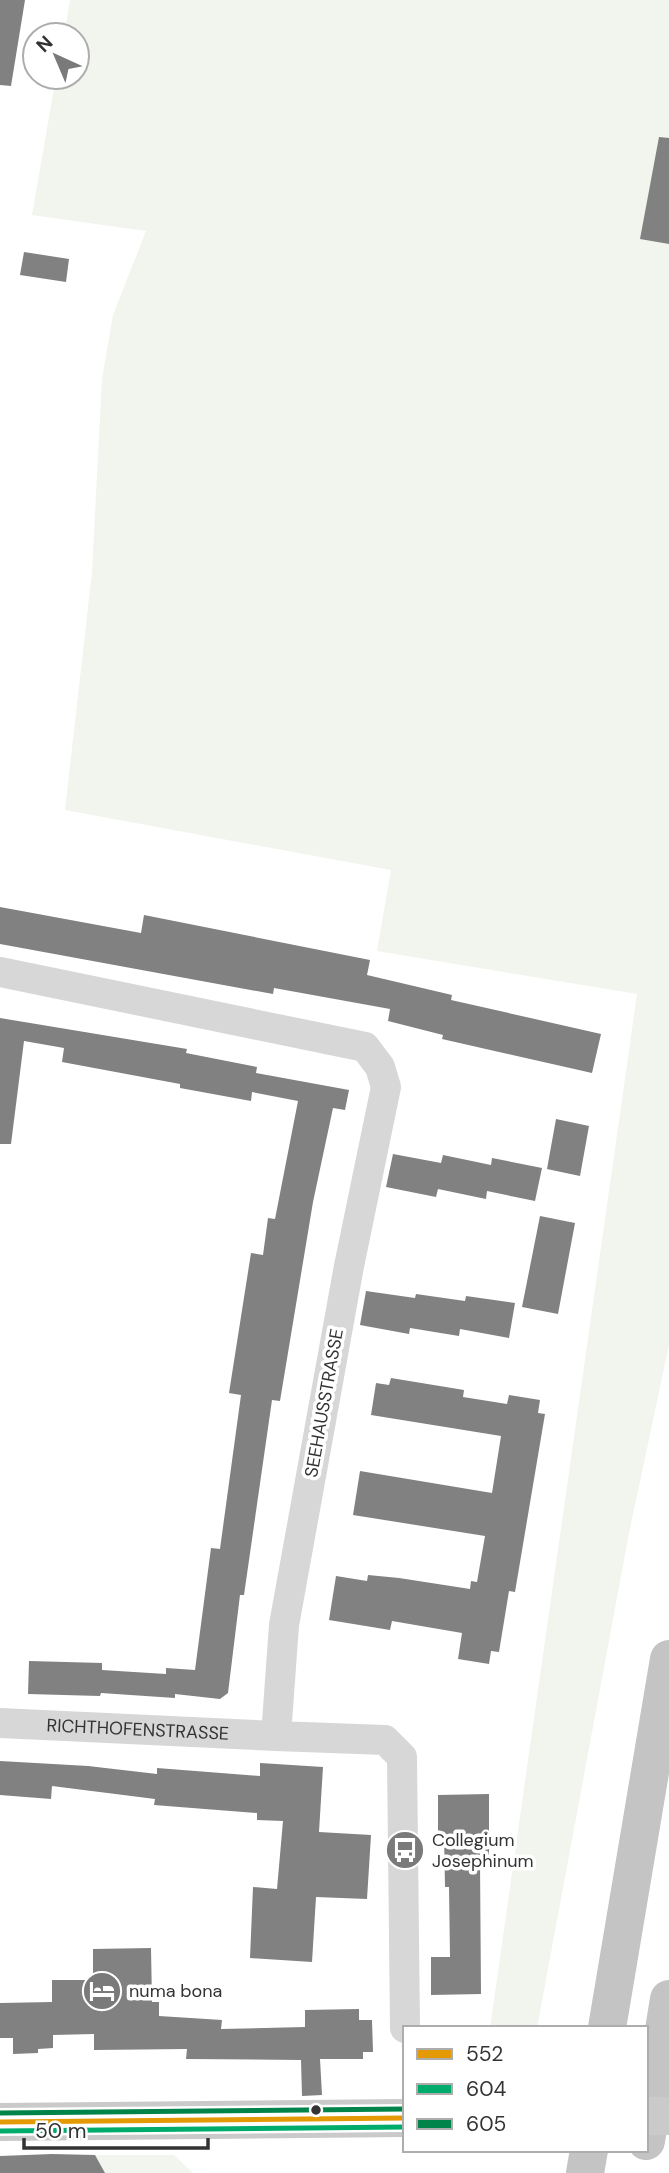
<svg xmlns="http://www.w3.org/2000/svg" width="669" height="2173" font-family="'DM Sans',sans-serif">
<rect width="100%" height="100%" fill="#fff"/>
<path fill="#f1f5ed" d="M70 0H669V1345L629 1533 537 2028H490L637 994 377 951 391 870 65 810 92 572 102 379 113 315 146 231 32 215 56 77H77V35H64Z
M93 2155H174L193 2173H103L93 2164Z"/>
<path fill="#818181" d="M0 0H25L11 86 0 85Z
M659 137 669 138V244L640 239Z
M24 252 69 259 66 282 20 275Z
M0 907 141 933 144 915 370 960 367 975 452 995 451 1000 601 1034 592 1073 442 1039 443 1035 388 1021 390 1009 274 988 273 994 0 944Z
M0 1018 187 1049 186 1053 257 1067 256 1073 349 1090 345 1110 333 1108 313 1202 280 1401 272 1400 244 1595H240L228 1693 220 1699 175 1694V1698L101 1693 100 1696 28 1694 29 1661 102 1663V1670L166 1674V1668L195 1670 211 1548 220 1549 241 1395 229 1393 251 1253 263 1255 268 1218 275 1219 298 1101 252 1092 251 1101 180 1088V1084L62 1062 64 1048 24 1041 11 1144H0Z
M556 1119 589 1126 580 1176 547 1169Z
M393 1154 441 1163 443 1155 491 1165 492 1158 542 1168 535 1201 487 1191 486 1199 438 1189 436 1197 386 1187Z
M540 1216 575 1223 558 1314 522 1307Z
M366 1291 415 1298 416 1294 465 1301 466 1296 515 1303 509 1338 460 1329 459 1336 410 1328 409 1334 360 1325Z
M391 1378 464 1390 463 1397 507 1404 509 1395 540 1400 538 1413 545 1414 515 1592 509 1591 499 1652 491 1651 489 1664 458 1659 462 1633 392 1621 390 1630 329 1620 336 1576 367 1581 368 1575 399 1578 470 1589 471 1581 477 1582 485 1536 353 1515 360 1471 492 1493 501 1436 371 1415 376 1383 389 1385Z
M0 1761 88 1766 157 1774V1768L260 1776V1763L323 1767 319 1832 371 1835 367 1899 316 1897 312 1962 250 1958 253 1887 277 1889 283 1821 257 1820V1813L154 1805 155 1799 52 1786 51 1799 0 1795Z
M489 1794V1862H480L481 1994 431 1995V1957H450L449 1887H445L444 1834H438V1795Z
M151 1948 152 2002H159V2016L222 2020 221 2029 305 2027V2010L359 2009V2020H372L373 2052H363V2059H320L322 2095 302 2096 301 2060 186 2059 187 2049 94 2050V2034L53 2035V2048L38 2049V2053L13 2054V2038H0V2003L52 2002V1980H93V1949Z
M52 2154 95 2155 105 2173H0V2156Z"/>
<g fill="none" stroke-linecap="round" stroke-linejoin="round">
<g stroke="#d7d7d7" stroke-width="30">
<path d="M0 972 365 1047 380 1067 386 1087 349 1266 284 1625 276 1736 385 1740 402 1757 405 2028"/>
<path id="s1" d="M0 1723 276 1736"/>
</g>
<path stroke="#cacaca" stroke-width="38" d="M0 2122 405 2118"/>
<path stroke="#c4c4c4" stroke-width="38" d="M607 2028 669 1659
M646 2141 669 1999
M585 2173 589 2150"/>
<path stroke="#cacaca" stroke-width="38" d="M646 2116H669"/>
<g stroke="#fff" stroke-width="10">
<path id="bus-1" d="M0 2122 405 2118"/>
</g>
<g stroke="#fff" stroke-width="10">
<path id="bus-2" d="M0 2131 405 2127"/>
</g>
<g stroke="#fff" stroke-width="10">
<path id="bus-3" d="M0 2113 405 2109"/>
</g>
<use href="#bus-1" stroke="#e39a05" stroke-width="5"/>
<use href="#bus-2" stroke="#00ac6c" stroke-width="5"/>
<use href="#bus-3" stroke="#00844a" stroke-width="5"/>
</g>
<defs>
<g id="bus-disc" transform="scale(2.0125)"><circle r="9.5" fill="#7a7a7a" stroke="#fff"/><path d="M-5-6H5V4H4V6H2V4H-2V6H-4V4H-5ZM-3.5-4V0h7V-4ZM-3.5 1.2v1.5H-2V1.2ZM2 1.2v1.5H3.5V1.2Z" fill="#fff"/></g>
<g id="hotel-disc" transform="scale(2.0125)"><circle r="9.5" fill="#7a7a7a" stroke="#fff"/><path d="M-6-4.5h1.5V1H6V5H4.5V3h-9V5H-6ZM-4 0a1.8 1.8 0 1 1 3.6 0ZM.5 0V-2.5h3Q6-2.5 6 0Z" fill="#fff"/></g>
</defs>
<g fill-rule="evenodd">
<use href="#bus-disc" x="405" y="1850"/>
<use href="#hotel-disc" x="102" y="1991"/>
</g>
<circle fill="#333" stroke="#fff" stroke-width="2.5" cx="316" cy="2110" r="6"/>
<g text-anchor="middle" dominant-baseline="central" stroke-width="7" stroke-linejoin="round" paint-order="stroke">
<g font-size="18" fill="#333" stroke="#fff">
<text transform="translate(324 1403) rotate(-80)">SEEHAUSSTRASSE</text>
<text stroke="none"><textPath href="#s1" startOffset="138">RICHTHOFENSTRASSE</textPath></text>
</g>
<g font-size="18" fill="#333" stroke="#fff" text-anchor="start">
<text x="432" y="1840">Collegium<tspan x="432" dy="21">Josephinum</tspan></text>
<text x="129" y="1991">numa bona</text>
</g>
</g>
<rect x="403" y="2026" width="245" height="126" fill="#ffffff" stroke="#adadad" stroke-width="2"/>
<rect x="417" y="2049" width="35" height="10" fill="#e39a05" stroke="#adadad" stroke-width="2"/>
<text x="466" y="2061" font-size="21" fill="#333333">552</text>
<rect x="417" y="2084" width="35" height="10" fill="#00ac6c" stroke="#adadad" stroke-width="2"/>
<text x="466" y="2096" font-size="21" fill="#333333">604</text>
<rect x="417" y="2119" width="35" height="10" fill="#00844a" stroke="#adadad" stroke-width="2"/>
<text x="466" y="2131" font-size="21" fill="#333333">605</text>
<g transform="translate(56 56) rotate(316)"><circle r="33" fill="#ffffff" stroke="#adadad" stroke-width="2"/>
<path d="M0-5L12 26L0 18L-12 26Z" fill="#7a7a7a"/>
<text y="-10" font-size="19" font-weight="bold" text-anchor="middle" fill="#333333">N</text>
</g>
<path d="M24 2138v10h184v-10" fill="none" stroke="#333333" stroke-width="3.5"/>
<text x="35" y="2138" font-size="21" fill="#333333" stroke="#ffffff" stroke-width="5" paint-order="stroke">50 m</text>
</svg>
